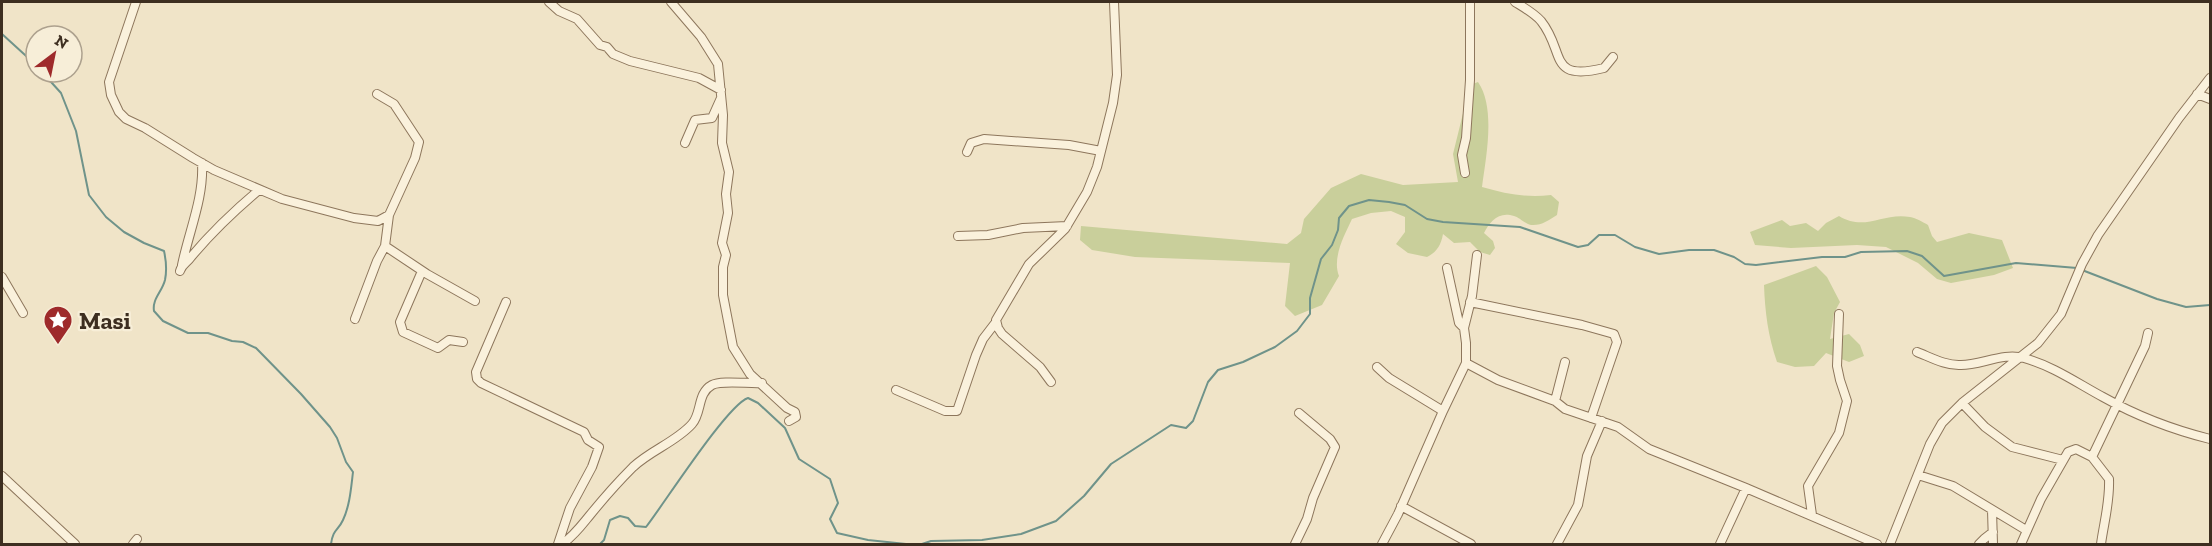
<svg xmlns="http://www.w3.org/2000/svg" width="2212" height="546" font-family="'Zilla Slab',serif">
<rect width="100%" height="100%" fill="#f0e4c8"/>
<path fill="#c9cf9b" d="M1478 82C1496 108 1486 157 1482 187 1506 194 1527 198 1551 195L1559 202 1557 215C1549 220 1541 226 1531 225 1525 224 1519 217 1514 216 1499 211 1490 221 1484 233L1493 241 1495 248 1490 255 1480 252 1470 242 1454 243 1443 234C1441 245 1437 252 1427 257L1408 253 1396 244 1405 232V217L1391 211 1371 213 1352 219C1344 236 1332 258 1339 276L1322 305 1295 316 1285 306 1290 263 1135 257 1092 250 1080 240 1081 226 1287 244 1301 233 1304 219 1331 188 1361 174 1403 185 1458 182 1453 154 1470 85Z
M1839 216C1865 232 1883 212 1910 217 1916 218 1923 222 1928 225L1932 236 1937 242 1969 233 2002 240 2013 268 1994 275 1951 283 1937 279 1918 263 1886 247 1857 245 1791 248 1755 245 1750 232 1782 220 1790 226 1806 223 1818 231 1826 223Z
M1816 266 1827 277 1840 302 1834 313 1830 339 1849 334 1860 345 1864 356 1849 362 1826 353 1814 366 1795 367 1777 362C1768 336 1765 312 1764 285Z"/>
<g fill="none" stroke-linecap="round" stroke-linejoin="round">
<path stroke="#6f938a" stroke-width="2" d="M2 34 36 65
M42 72 61 93 76 131 89 195 106 217 124 232 144 243 164 251C166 260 167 270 165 280 162 292 152 299 154 311L163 321 188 333H208L232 341 243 342 256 348 301 394 330 427 337 438 346 462 353 472C351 488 350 505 343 520 338 531 333 529 331 544
M2082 270 2157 299 2186 307 2210 305
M600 544 604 540 610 520 620 516 628 518 635 526 646 527C664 504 727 405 748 398L758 403 785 428 799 459 830 479 838 503 830 519 837 533 868 540 906 544
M922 544 931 541 982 540 1021 534 1056 521 1084 496 1111 464 1171 425 1186 428 1193 421 1208 382 1218 370 1243 362 1275 347 1297 331 1310 314V298L1321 259 1332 245 1338 230 1339 218 1349 206 1369 200 1389 202 1405 205 1427 219 1443 222 1520 227 1578 247 1588 245 1599 235H1615L1635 247 1659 254 1689 250H1714L1734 257 1745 264 1756 265 1822 257H1845L1861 252 1907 251 1922 256 1944 276 2016 263 2077 268"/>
<g stroke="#8d765c" stroke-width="10">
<path id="minor" d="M136 2 109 82 111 95 119 112 126 119 145 128 193 158 214 170 282 199 354 218 378 221 389 215 415 158 419 142 394 104 377 94
M549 2 559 11 577 19 600 45 607 47 613 54 630 61 699 78 721 90
M671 2 701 37 718 64 723 115 722 143 729 172 726 194 728 213 722 243 726 255 723 267V295L733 347 750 374 787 408 795 412 796 417 789 421
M1515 2C1523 7 1534 13 1541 21 1566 52 1547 82 1604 68L1613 57
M2197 94 2210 99
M685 143 695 120 712 118 721 98
M967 152 971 143 984 139 1069 145 1101 151
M1465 173 1462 155 1466 138 1470 80V2
M958 236 988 235 1023 228 1067 226
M385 246 427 274 475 301
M182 265C189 231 204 198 202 163
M1447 268 1459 323 1464 328
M180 271C182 264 187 263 191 257 212 232 234 211 259 190
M422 271 400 322 403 332 438 348 449 340 463 342
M2 277 23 313
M506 302 476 372 477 379 481 383 584 432 588 440 599 447 592 467 570 508 558 544
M1470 302 1582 325 1614 334 1617 342 1591 418
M355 319 377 261 385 246 389 215
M1917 352C1930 357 1946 366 1961 365 1981 365 2004 352 2024 358 2053 366 2077 383 2103 397 2135 415 2174 430 2210 439
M1466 363V343L1464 328 1472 296 1477 255
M1377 367 1389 378 1443 411
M1051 382 1040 367 1002 334 998 328 996 320 1029 264 1065 229 1087 192 1097 167 1113 103 1117 75 1114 2
M896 390 945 411H957L976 355 983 339 996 322
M1555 401 1565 362
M1962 403 1985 427 2012 447 2063 460
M1918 475 1953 486 2026 530
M2 476 75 544
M1401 506 1471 544
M1992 510 1993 544
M1812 515 1808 486 1839 433 1847 401 1840 380 1837 366 1839 314
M133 544 137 539
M562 544C574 536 581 526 590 515 603 499 618 482 633 467 651 450 676 442 692 424 702 413 697 393 712 385 721 380 750 384 762 383
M1295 544 1307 519 1313 498 1335 447 1330 439 1299 413
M1382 544 1398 514 1443 411 1466 363 1498 380 1555 401 1565 409 1618 427 1649 449 1746 488 1877 544
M1557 544 1578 505 1587 456 1602 421
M1720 544 1746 488
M1890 544 1930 444 1942 423 1962 403 2038 343 2061 314 2082 264 2098 235 2179 118 2210 78
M1979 544 1984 539 1993 532
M2021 544 2041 499 2068 452 2076 449 2092 457
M2101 544C2104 522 2110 502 2109 479L2092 457 2145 346 2148 333"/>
</g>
<use href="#minor" stroke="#faf1dc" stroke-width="8"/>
</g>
<defs>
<g id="sight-pin" transform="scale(1.5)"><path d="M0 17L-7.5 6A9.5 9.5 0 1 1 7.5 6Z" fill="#9e2a2b" stroke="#f7eed8"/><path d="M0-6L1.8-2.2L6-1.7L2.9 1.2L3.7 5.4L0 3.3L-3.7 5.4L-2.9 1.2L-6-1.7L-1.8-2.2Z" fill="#fff"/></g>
</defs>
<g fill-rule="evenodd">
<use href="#sight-pin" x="58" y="320"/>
</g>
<g text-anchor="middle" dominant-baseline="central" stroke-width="4.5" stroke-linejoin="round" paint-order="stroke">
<g font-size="24" font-weight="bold" fill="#3d2e20" stroke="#f7eed8" text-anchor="start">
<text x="79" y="320">Masi</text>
</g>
</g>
<rect width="2212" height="546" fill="none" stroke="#3d2e20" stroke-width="6"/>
<g transform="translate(54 54) rotate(32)"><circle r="28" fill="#f7eed8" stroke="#ada18e" stroke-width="1.5"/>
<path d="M0-4.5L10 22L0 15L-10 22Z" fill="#9e2a2b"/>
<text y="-9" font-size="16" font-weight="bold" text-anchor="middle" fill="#3d2e20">N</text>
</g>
</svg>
